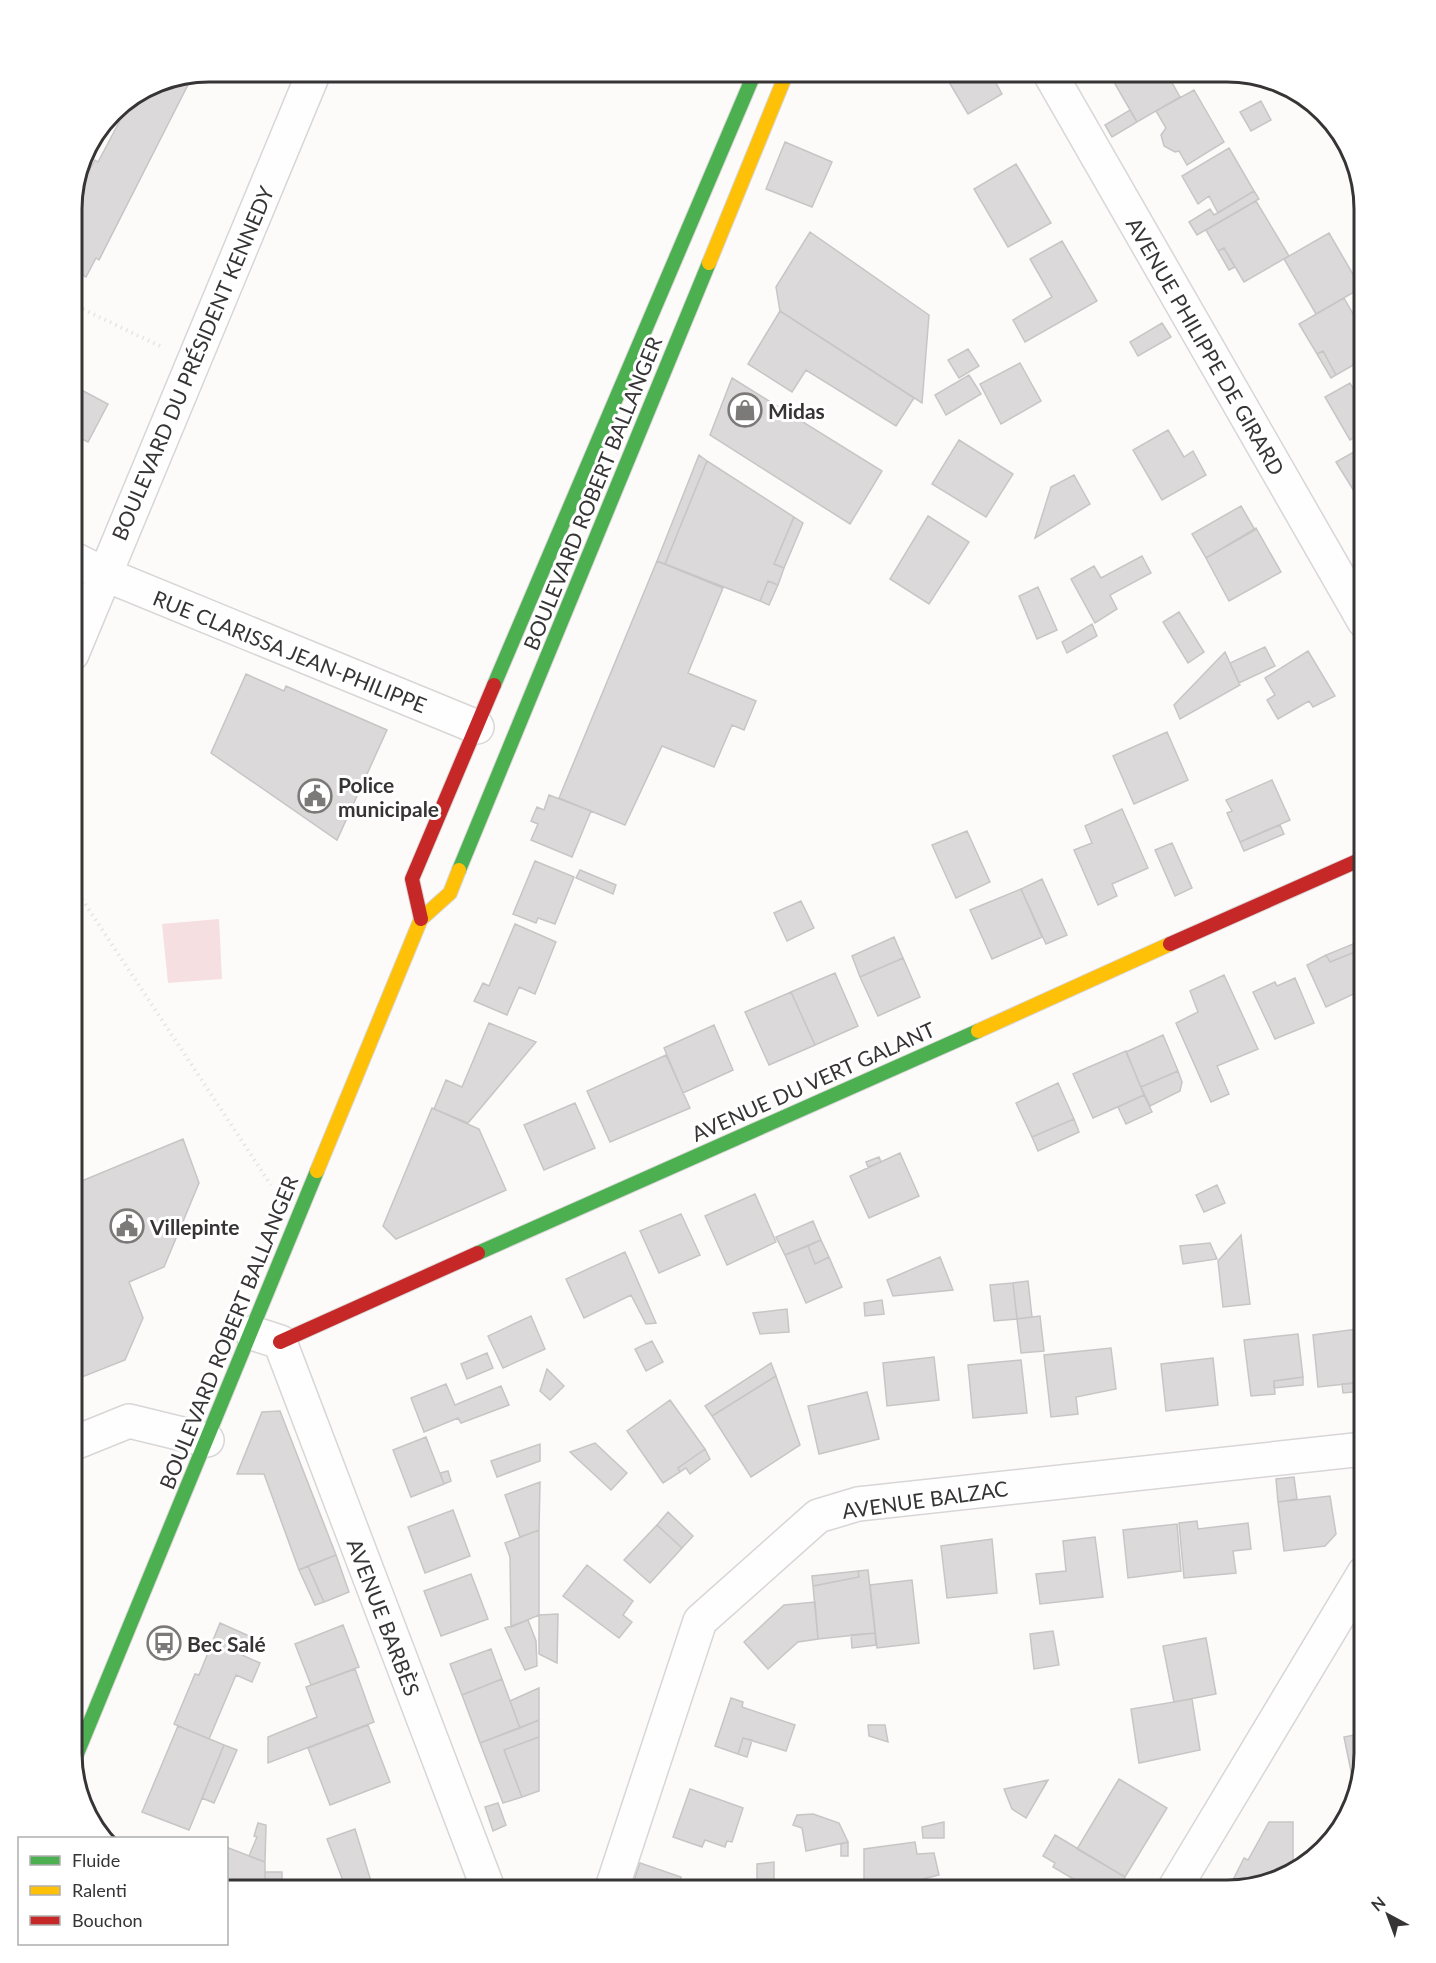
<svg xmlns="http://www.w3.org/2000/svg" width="1436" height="1963" font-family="Lato,sans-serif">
<rect width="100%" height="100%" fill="#fdfafa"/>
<path fill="#f6dfe0" d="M219 919 222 979 168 983 162 924Z"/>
<path fill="#dbd9d9" stroke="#c7c5c5" stroke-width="1.5" d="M943 72H990L1002 94 968 114Z
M1120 72H1166L1180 97 1137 122 1111 77Z
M1201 72H1224L1207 82Z
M193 75 99 260 96 258 86 277 72 269V202L95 160 98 162 125 111 122 109 125 102 157 82Z
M1194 90 1224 142 1187 165 1179 151 1175 152 1164 146 1161 135 1166 128 1156 111Z
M1261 101 1271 120 1251 131 1240 112Z
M1130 110 1137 122 1112 137 1105 125Z
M785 142 832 162 812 207 766 189Z
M1229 148 1254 191 1218 213 1209 196 1198 204 1182 176Z
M1016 164 1051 223 1008 247 974 189Z
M1254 191 1259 199 1197 235 1189 222 1210 209 1214 215Z
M1256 201 1289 256 1244 282 1224 248 1218 251 1206 230Z
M810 232 929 315 922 403 780 311 776 287Z
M1329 233 1361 288 1316 314 1284 259Z
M1062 241 1097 301 1025 342 1013 320 1052 297 1030 259Z
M1224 248 1235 267 1229 270 1218 251Z
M1344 298 1364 333V359L1336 375 1323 351 1317 354 1299 324Z
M780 311 914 398 896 426 806 370 792 392 748 364Z
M1162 323 1171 337 1138 356 1130 342Z
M968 349 979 366 959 378 948 360Z
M1323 351 1336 375 1331 378 1317 354Z
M1020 363 1041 401 1001 424 980 384Z
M969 375 981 394 946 415 935 395Z
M732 378 882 471 850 524 710 435Z
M1350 383 1364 408V432L1350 440 1325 397Z
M72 385 108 404 88 442 72 434Z
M1168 430 1184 457 1193 451 1206 475 1162 500 1133 450Z
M959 440 1013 474 986 517 932 484Z
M1359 449 1364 458V502L1362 504 1336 462Z
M699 455 707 461 665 564 657 561Z
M707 461 794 517 774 564 784 568 778 585 768 581 760 601 665 564Z
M1074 475 1090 504 1035 538 1051 487Z
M1241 506 1255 530 1206 558 1192 534Z
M928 516 969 542 929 604 890 579Z
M794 517 803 523 784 568 774 564Z
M1256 528 1281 572 1229 601 1206 558Z
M1142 556 1151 573 1110 595 1117 609 1095 623 1071 579 1094 566 1101 578Z
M657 561 723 588 688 673 756 701 744 730 732 725 714 767 662 746 625 825 559 798Z
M768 581 778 585 769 605 760 601Z
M1038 587 1057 630 1037 639 1019 596Z
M1179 612 1204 652 1188 663 1163 622Z
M1092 624 1097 636 1067 653 1062 642Z
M1265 647 1275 666 1239 683 1230 663Z
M1308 651 1335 696 1313 707 1309 701 1278 719 1267 700 1275 695 1265 678Z
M1225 652 1240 685 1180 719 1174 705Z
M246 674 284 691 286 686 387 730 337 840 211 753Z
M1167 732 1188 780 1134 804 1113 756Z
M1272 780 1290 820 1240 842 1227 813 1232 811 1226 800Z
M549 795 591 811 572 857 531 840 538 824 531 821 537 807 544 810Z
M1122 809 1148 868 1112 884 1117 896 1098 905 1074 850 1092 843 1085 826Z
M1280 825 1284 834 1244 851 1240 842Z
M967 831 990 882 956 898 932 845Z
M1172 843 1192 888 1175 896 1155 850Z
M535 861 574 877 555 924 538 918 536 923 513 914Z
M580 870 616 885 613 894 576 878Z
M1042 879 1067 935 1046 944 1021 889Z
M1021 889 1042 937 992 959 970 910Z
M801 901 814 928 787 941 774 913Z
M515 924 556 942 535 994 519 987 507 1015 474 1001 483 983 489 986Z
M894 937 903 958 860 977 852 956Z
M1358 942 1364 962 1361 964 1355 952 1330 962 1326 955Z
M1355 952 1364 971V989L1326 1007 1307 965 1326 955 1330 962Z
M903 958 920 997 878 1016 860 977Z
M835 973 858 1026 815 1045 791 992Z
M1224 975 1258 1049 1217 1066 1229 1094 1211 1102 1176 1023 1198 1012 1190 991Z
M1295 978 1314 1023 1275 1039 1253 992 1275 982 1277 986Z
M791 992 815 1045 769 1065 745 1012Z
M489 1023 536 1042 468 1123 434 1109 446 1080 462 1087Z
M714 1025 733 1070 683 1093 664 1048Z
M1163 1035 1178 1071 1141 1087 1126 1052Z
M1126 1051 1144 1095 1093 1118 1073 1074Z
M666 1055 690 1108 610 1142 587 1091Z
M1178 1071 1182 1082 1180 1091 1150 1106 1141 1087Z
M1058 1083 1074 1119 1032 1137 1016 1103Z
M1144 1095 1152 1112 1126 1124 1118 1107Z
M575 1103 595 1148 544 1170 524 1125Z
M432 1108 479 1129 506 1190 396 1239 383 1226Z
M1074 1119 1079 1132 1038 1151 1032 1137Z
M183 1139 199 1183 164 1267 129 1282 143 1318 125 1360 72 1381V1185Z
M900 1153 919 1196 869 1218 850 1176Z
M879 1157 881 1162 868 1167 866 1162Z
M1217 1185 1225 1203 1204 1212 1196 1195Z
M755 1194 776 1242 727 1265 705 1216Z
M681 1214 700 1255 659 1273 640 1231Z
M813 1221 821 1240 785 1255 776 1237Z
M1241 1235 1250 1304 1223 1307 1218 1261Z
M821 1240 829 1257 815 1264 808 1246Z
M1210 1243 1217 1259 1183 1264 1180 1246Z
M808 1246 815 1264 829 1257 842 1287 806 1303 785 1255Z
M625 1252 656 1323 646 1324 631 1295 584 1318 566 1279Z
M940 1257 953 1290 893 1296 887 1280Z
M1028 1281 1032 1317 1017 1319 1013 1283Z
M1013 1283 1017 1319 994 1321 990 1285Z
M882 1300 884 1314 865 1316 864 1303Z
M787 1309 789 1332 760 1334 753 1313Z
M531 1316 545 1349 503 1368 488 1336Z
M1040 1316 1044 1351 1021 1353 1017 1319Z
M1364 1328V1382L1318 1387 1313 1335Z
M1298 1334 1303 1377 1274 1381 1275 1394 1251 1396 1244 1340Z
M652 1341 663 1362 646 1371 635 1349Z
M1111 1348 1116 1389 1076 1397 1078 1414 1051 1417 1044 1355Z
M487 1353 493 1368 467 1379 461 1364Z
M934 1357 939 1400 887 1406 883 1363Z
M1213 1358 1218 1405 1166 1411 1161 1364Z
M1021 1360 1027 1413 973 1418 968 1365Z
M771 1363 776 1376 712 1416 705 1406Z
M547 1369 564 1386 550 1400 540 1391Z
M776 1376 800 1445 751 1477 712 1416Z
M1303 1377V1385L1274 1388V1381Z
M1364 1382V1391L1343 1393 1342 1384Z
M446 1384 455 1405 501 1386 509 1405 461 1423 458 1418 424 1432 411 1398Z
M867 1392 879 1439 819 1454 808 1406Z
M670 1400 705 1449 678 1468 680 1472 663 1483 627 1431Z
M280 1411 336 1555 299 1570 264 1474H237L262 1412Z
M426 1437 444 1484 411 1497 393 1450Z
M595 1443 627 1473 611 1490 570 1452Z
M540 1444V1461L497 1477 491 1461Z
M705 1449 710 1459 690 1474 686 1468 680 1472 678 1468Z
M448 1471 451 1481 444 1484 440 1473Z
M1294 1477 1297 1499 1278 1502 1276 1479Z
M540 1482 539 1530 520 1537 505 1495Z
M1330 1496 1336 1534 1325 1546 1284 1551 1278 1502Z
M453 1510 470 1556 425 1573 408 1527Z
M668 1512 693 1536 682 1548 657 1525Z
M1197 1521 1198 1529 1248 1523 1251 1549 1233 1551 1236 1573 1184 1578 1179 1523Z
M1177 1524 1181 1571 1128 1578 1123 1530Z
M657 1525 682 1548 650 1583 624 1560Z
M539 1530V1615L511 1627 510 1557 505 1543Z
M1095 1537 1103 1597 1040 1604 1036 1574 1066 1571 1063 1541Z
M992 1539 997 1593 947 1598 941 1546Z
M336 1555 349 1592 324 1602 308 1566Z
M587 1565 633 1601 623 1615 632 1622 619 1638 563 1596Z
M308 1566 324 1602 315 1605 299 1570Z
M868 1570 875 1633 818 1639 813 1586 859 1577 858 1571Z
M858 1571 859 1577 813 1586 812 1576Z
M471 1574 488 1619 441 1636 424 1591Z
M912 1580 919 1643 877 1648 870 1585Z
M815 1602 818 1639 798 1642 768 1669 744 1642 784 1605Z
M558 1614 557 1663 539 1654V1615Z
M528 1620 536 1641 537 1666 525 1670 505 1628Z
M220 1623 249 1636 242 1655 260 1663 252 1682 236 1675 209 1739 174 1724 195 1674 199 1675Z
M343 1625 359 1667 311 1685 295 1644Z
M1053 1631 1059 1665 1034 1669 1030 1634Z
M875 1633 876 1645 852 1648 851 1635Z
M1206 1638 1216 1694 1174 1702 1163 1646Z
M491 1649 502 1679 462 1695 450 1664Z
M355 1669 374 1722 268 1763V1737L317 1717 306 1687Z
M502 1679 520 1728 480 1743 462 1695Z
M539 1688V1720L520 1728 510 1701Z
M731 1698 743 1702 742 1707 795 1725 786 1751 743 1738 738 1754 715 1746Z
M1192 1699 1200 1750 1139 1763 1131 1709Z
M539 1720V1737L504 1750 522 1797 503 1803 480 1743Z
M368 1725 390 1782 330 1805 308 1748Z
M868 1725H885L888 1742 869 1736Z
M178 1726 224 1745 189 1830 142 1812Z
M1364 1733V1754L1354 1786 1344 1737Z
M539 1737V1791L522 1797 504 1750Z
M743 1738 752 1740 747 1757 738 1754Z
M224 1745 237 1750 214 1803 202 1798Z
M1119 1779 1167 1808 1125 1877 1077 1849Z
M1048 1780 1026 1818 1012 1809 1004 1789Z
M690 1789 743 1808 732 1842 727 1841 725 1847 705 1840 702 1847 673 1837Z
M498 1803 506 1825 493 1831 485 1807Z
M813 1814 839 1823 848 1842 806 1851 802 1828 793 1825 797 1815Z
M944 1822V1838H923L922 1827Z
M1269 1822H1293V1873L1235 1889 1232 1882 1244 1858 1248 1860Z
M258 1823 266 1825 265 1862 249 1856 257 1837 254 1836Z
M355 1829 374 1891H347L327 1839Z
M1055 1835 1125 1877 1117 1891H1085L1087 1887 1053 1867 1055 1863 1043 1856Z
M848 1842V1856H841V1844Z
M915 1842 917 1854 934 1853 939 1875 923 1879 926 1891H864V1849Z
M226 1847 265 1862V1891H226Z
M774 1862V1884H757V1864Z
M640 1863 681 1877V1891H660L633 1883Z
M265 1872H282V1889L265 1890Z"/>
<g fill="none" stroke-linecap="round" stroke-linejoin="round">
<g stroke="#d8d6d6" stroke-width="36">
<path id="street" d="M1049 72 1364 621
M72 558 104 574 477 727
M72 654 314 72
M252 1333 280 1342 489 1891
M72 1444 129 1421 207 1440
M611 1891 700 1621 818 1516 858 1504 1364 1449
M1173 1891 1364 1573"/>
</g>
<g stroke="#d8d6d6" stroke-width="16">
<path id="fast" d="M494 685 755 72
M459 870 709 263
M478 1253 978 1031
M74 1761 317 1171"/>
</g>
<g stroke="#d8d6d6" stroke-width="16">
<path id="slow" d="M709 263 787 72
M978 1031 1170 944
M317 1171 421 919 450 893 459 870"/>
</g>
<g stroke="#d8d6d6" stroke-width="16">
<path id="jam" d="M421 919 412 879 494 685
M1170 944 1364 858
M280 1342 478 1253"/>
</g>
<path stroke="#e5e5e5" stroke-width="4" stroke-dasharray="1.5 4.5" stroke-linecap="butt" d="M72 304 162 347
M72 884 271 1185"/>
<use href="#street" stroke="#fffefe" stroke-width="33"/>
<use href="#fast" stroke="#4caf50" stroke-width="14"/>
<use href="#slow" stroke="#ffc107" stroke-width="14"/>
<use href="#jam" stroke="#c62828" stroke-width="14"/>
</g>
<defs>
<g id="shop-ring" transform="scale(1.725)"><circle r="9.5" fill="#fff" stroke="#7c7979" stroke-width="1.5"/><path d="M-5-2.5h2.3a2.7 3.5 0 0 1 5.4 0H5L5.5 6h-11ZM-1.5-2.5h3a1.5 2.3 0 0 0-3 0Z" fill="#7c7979"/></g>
<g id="civic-ring" transform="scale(1.725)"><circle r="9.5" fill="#fff" stroke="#7c7979" stroke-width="1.5"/><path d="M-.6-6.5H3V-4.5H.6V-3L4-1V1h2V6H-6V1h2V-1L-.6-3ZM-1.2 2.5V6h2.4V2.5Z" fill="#7c7979"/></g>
<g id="bus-ring" transform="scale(1.725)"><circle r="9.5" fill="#fff" stroke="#7c7979" stroke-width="1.5"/><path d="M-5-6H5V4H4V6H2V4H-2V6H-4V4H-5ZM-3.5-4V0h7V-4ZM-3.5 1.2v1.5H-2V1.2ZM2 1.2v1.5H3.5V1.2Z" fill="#7c7979"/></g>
</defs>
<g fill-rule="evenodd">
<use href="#shop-ring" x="745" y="410"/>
<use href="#civic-ring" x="315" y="796"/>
<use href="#civic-ring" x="127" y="1226"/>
<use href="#bus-ring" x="164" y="1643"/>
</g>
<g text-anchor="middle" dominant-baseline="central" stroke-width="6" stroke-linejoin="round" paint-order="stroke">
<g font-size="21" fill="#363434" stroke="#fff">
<text transform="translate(1206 346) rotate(60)">AVENUE PHILIPPE DE GIRARD</text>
<text transform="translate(192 363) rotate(-67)">BOULEVARD DU PRÉSIDENT KENNEDY</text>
<text transform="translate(592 493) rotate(-68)">BOULEVARD ROBERT BALLANGER</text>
<text transform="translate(290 651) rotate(22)">RUE CLARISSA JEAN-PHILIPPE</text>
<text transform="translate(813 1081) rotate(-24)">AVENUE DU VERT GALANT</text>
<text transform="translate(228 1332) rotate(-68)">BOULEVARD ROBERT BALLANGER</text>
<text transform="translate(925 1499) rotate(-8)">AVENUE BALZAC</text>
<text transform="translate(384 1617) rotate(69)">AVENUE BARBÈS</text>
</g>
<g font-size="21" font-weight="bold" fill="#363434" stroke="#fff" text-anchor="start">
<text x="768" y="410">Midas</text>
<text x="338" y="784">Police<tspan x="338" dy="24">municipale</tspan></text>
<text x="150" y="1226">Villepinte</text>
<text x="187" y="1643">Bec Salé</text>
</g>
</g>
<path d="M0 0H1436V1963H0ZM209 82H1227A127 127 0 0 1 1354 209V1753A127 127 0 0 1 1227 1880H209A127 127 0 0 1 82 1753V209A127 127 0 0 1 209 82Z" fill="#fff" fill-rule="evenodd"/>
<path fill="none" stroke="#363434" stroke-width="3" d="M209 82H1227A127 127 0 0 1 1354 209V1753A127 127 0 0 1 1227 1880H209A127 127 0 0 1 82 1753V209A127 127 0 0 1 209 82Z"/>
<rect x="18" y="1837" width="210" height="108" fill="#ffffff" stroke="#afaeae" stroke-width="1.5"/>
<rect x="30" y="1856" width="30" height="9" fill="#4caf50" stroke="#afaeae" stroke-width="1.5"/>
<text x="72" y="1867" font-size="18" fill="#363434">Fluide</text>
<rect x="30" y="1886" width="30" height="9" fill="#ffc107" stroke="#afaeae" stroke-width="1.5"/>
<text x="72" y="1897" font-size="18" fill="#363434">Ralenti</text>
<rect x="30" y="1916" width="30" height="9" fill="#c62828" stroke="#afaeae" stroke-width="1.5"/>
<text x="72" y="1927" font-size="18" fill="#363434">Bouchon</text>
<g transform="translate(1388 1915) rotate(319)" stroke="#ffffff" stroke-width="4.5" paint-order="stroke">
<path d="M0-4.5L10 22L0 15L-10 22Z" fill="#363434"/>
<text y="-9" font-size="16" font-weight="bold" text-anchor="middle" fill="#363434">N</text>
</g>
</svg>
